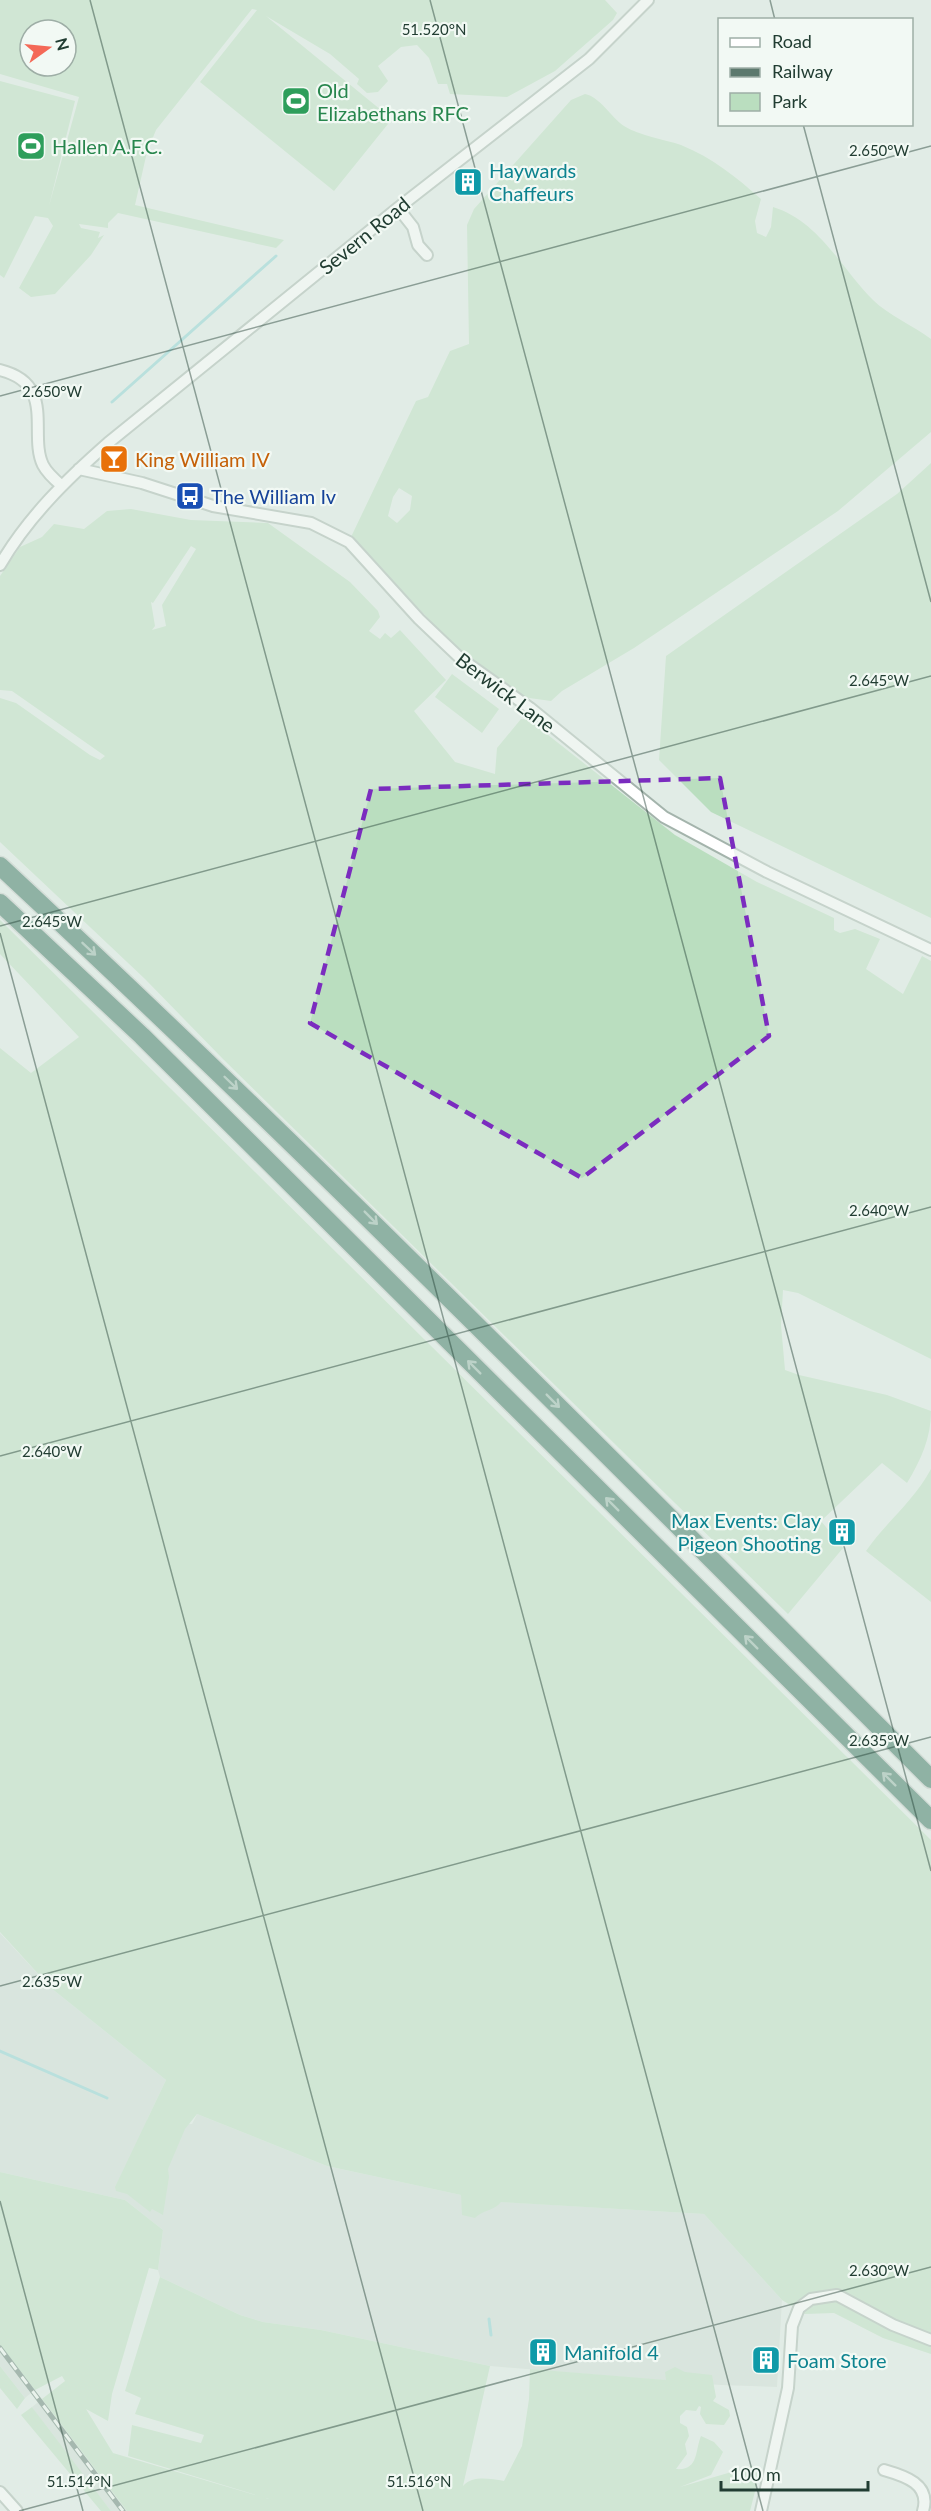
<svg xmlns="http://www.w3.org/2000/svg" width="931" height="2511" font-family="Lato,sans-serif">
<rect width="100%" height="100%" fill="#e1ece6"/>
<path fill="#cfdcd5" d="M0 1933 51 1988 166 2080 147 2120 192 2124 197 2114 327 2166 489 2201 704 2214 782 2300 777 2387 720 2385 490 2366 321 2330 263 2322 240 2315 160 2277 158 2270 163 2230 125 2200 0 2172Z
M0 2345 35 2390 25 2398 0 2366Z
M42 2399 127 2511H111L53 2437 32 2407Z"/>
<path fill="#badebf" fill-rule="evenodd" d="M0 0H605L617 13 613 20 555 71 507 97 450 94 447 84H438L429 58 417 45 401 47 378 66 388 81 378 92 367 93 357 84 359 79 330 54 266 16 392 119 334 191 200 82 257 10 252 9 156 130 147 152 135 205 284 240 276 248 118 213 108 223V228L79 224 81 228 100 232 98 238 104 235 91 255 55 294 31 297 19 288 53 226 48 218 35 216 4 278 0 275V81L75 101 49 206 79 97 0 74ZM30 30H66V66H30Z
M585 94C600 97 611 117 624 126 640 136 663 139 681 145 713 158 736 177 761 199L755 221 757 233 766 237 771 227 773 207C819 221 841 268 873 300 888 315 914 326 931 339V432L838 511 634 648 562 691 551 701 522 697 459 651 351 537 416 401 428 397 450 351 469 344 467 225 474 209 571 100ZM399 488 412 496 410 510 397 523 388 516 393 497Z
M931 463V918L711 812 659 760 666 656 897 494Z
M131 509 191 520 268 523 350 582 378 611 380 617 369 631 380 639 385 633 391 638 400 630 446 680 414 711 455 762 495 774 497 748 521 719 529 720 675 835 757 882 834 918V930L840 933 855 929 880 939 866 969 903 994 922 956 931 961V1359L798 1293 783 1290 781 1325 785 1370 799 1375 887 1395 931 1411C931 1438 921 1460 907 1483L882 1463 821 1521 843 1548 788 1614 223 1059 145 979 0 842V698L16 703 90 755 100 760 105 756 12 691 0 690V576L20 547 42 537 54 524 84 529 107 511ZM191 546 196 549 162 605 166 626 152 630 155 626 151 602 153 603Z
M452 674 499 709 482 733 435 697Z
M0 920 931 1840V2354L883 2338 834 2313 805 2314 782 2300 704 2214 501 2202C494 2211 482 2210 475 2218L462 2215 461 2195 327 2166 197 2114 185 2129 168 2169 169 2177 163 2215 152 2209 150 2212 127 2194 116 2191 115 2187 166 2080 51 1988 0 1932V1048L31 1073 79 1037 0 954Z
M931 1469V1602L866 1551C886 1522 914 1501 931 1469Z
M0 2172 125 2200 163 2230 158 2270 149 2268 112 2394 108 2421 86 2409 113 2453 269 2499 128 2456 132 2425 201 2443 204 2435 135 2414 141 2398 125 2391 160 2277 240 2315 263 2322 321 2330 490 2366 463 2486C473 2475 490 2479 504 2481L522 2446 529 2399 530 2369 666 2380 665 2372 675 2367 685 2372 712 2375 716 2397 713 2401 729 2410 730 2416 724 2425 706 2424 700 2414 701 2407 699 2406 696 2411 686 2410 680 2416V2423L687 2427 689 2436 685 2444 687 2454 676 2469C699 2471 695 2450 701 2436L714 2442 723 2452 711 2475 680 2487 752 2466 759 2476 750 2511H127L42 2399 65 2381 62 2376 35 2390 0 2345Z
M0 2366 25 2398 17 2409 0 2388Z
M32 2407 111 2511H101L21 2415Z"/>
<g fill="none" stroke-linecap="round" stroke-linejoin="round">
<path stroke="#88d1d2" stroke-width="3" d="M112 402 276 256
M0 2051 107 2098
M489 2319 491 2335"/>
<g stroke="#a4b4ac" stroke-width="14">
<path id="street" d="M398 208 413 227 418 245 427 255
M0 370C57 384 28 434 43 465 47 473 55 480 62 486
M79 469 142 483 213 506 311 523 349 542 419 619 460 658 530 708 664 817 767 872 931 950
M0 565C28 517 67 479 108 443L398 208 589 59 648 0
M884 2470C905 2476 931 2484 923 2511
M0 2492 17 2511
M761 2511 788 2388 792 2326 799 2308 811 2299 837 2295 893 2325 931 2340"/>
</g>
<g stroke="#c1c9c6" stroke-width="21">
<path id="highway" d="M0 866C318 1162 624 1472 931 1779
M0 903 142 1036 931 1820"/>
</g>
<use href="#street" stroke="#fff" stroke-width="10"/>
<use href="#highway" stroke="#2c6a55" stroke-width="18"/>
<g stroke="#5c796d" stroke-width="5">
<path id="rail" d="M0 2348 123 2511"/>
</g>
<use href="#rail" stroke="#f2f9f4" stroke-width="3" stroke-dasharray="9" stroke-linecap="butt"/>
</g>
<defs><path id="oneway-shaft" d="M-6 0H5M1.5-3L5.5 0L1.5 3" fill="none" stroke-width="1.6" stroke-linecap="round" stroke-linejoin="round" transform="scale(1.5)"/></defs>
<g stroke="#8fb2a4">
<use href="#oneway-shaft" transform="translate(89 949) rotate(43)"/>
<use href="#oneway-shaft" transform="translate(231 1083) rotate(44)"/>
<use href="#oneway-shaft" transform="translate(371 1218) rotate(45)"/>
<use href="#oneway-shaft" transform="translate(474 1367) rotate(-135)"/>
<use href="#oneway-shaft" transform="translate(553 1401) rotate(45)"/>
<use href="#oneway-shaft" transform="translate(612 1504) rotate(-135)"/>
<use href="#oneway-shaft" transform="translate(751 1642) rotate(-135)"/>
<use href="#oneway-shaft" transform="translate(889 1779) rotate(-135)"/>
</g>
<path d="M0 0H931V2511H0ZM720 778 769 1036 582 1178 310 1023 371 789Z" fill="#e1ece6" fill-opacity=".55" fill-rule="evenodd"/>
<path fill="none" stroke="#7b2cbf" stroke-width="4.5" stroke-dasharray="12 8" stroke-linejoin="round" d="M720 778 769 1036 582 1178 310 1023 371 789Z"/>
<path fill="none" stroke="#213d32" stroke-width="1.5" stroke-opacity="0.45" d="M90 0 763 2511M430 0 931 1871M770 0 775 20M803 124 931 602M0 396 931 146M0 926 931 676M0 933 423 2511M0 1456 931 1207M0 1986 931 1737M0 2201 83 2511M19 2511 931 2267"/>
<defs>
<g id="stadium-square" transform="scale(1.5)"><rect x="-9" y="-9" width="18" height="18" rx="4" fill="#2e9e5b" stroke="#f2f9f4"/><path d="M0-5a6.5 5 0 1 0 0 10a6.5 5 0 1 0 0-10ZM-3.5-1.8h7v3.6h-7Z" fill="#fff"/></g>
<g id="building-square" transform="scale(1.5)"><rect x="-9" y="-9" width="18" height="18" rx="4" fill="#0f9aa8" stroke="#f2f9f4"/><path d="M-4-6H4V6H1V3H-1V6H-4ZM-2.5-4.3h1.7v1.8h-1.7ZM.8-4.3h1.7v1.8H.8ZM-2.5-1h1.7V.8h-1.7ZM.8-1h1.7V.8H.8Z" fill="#fff"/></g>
<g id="bar-square" transform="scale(1.5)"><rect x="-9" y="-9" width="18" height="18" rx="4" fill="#e8710a" stroke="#f2f9f4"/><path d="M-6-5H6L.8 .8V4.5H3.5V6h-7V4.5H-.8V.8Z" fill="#fff"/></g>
<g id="bus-square" transform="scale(1.5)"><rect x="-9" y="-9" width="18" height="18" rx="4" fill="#1a4fb4" stroke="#f2f9f4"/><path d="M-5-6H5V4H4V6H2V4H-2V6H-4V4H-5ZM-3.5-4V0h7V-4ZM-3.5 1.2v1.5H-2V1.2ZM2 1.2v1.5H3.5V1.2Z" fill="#fff"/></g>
</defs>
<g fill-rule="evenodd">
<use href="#stadium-square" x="296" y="101"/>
<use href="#stadium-square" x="31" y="146"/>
<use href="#building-square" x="468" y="182"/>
<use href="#bar-square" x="114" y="459"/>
<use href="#bus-square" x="190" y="496"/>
<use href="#building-square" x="842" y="1532"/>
<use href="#building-square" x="543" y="2352"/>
<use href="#building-square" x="766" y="2360"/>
</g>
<g text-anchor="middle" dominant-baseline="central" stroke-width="4.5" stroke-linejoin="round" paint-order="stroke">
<g font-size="20" fill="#27864d" stroke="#f2f9f4" text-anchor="start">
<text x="317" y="90">Old<tspan x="317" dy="23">Elizabethans RFC</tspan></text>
<text x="52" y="146">Hallen A.F.C.</text>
</g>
<g font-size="20" fill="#0d838f" stroke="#f2f9f4" text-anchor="start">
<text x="489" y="170">Haywards<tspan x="489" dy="23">Chaffeurs</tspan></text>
<text x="821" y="1520" text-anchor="end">Max Events: Clay<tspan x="821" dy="23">Pigeon Shooting</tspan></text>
<text x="564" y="2352">Manifold 4</text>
<text x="787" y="2360">Foam Store</text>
</g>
<g font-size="20" fill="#213d32" stroke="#f2f9f4">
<text transform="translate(364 235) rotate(-39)">Severn Road</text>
<text transform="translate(506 692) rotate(37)">Berwick Lane</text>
</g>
<g font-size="20" fill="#c56008" stroke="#f2f9f4" text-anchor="start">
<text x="135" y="459">King William IV</text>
</g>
<g font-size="20" fill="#164399" stroke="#f2f9f4" text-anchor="start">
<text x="211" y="496">The William Iv</text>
</g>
</g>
<g font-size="15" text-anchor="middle" fill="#213d32" stroke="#f2f9f4" stroke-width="4.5" stroke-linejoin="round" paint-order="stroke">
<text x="434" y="35">51.520°N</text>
<text x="879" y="156">2.650°W</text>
<text x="52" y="397">2.650°W</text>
<text x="879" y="686">2.645°W</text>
<text x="52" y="927">2.645°W</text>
<text x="879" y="1216">2.640°W</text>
<text x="52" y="1457">2.640°W</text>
<text x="879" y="1746">2.635°W</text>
<text x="52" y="1987">2.635°W</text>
<text x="879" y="2276">2.630°W</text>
<text x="79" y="2487">51.514°N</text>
<text x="419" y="2487">51.516°N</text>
</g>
<rect x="718" y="18" width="195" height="108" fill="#f2f9f4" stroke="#9eaea6" stroke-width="1.5"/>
<rect x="730" y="38" width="30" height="9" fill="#ffffff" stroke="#9eaea6" stroke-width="1.5"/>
<text x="772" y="48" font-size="18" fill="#213d32">Road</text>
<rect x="730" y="68" width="30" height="9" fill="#5c796d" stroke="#9eaea6" stroke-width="1.5"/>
<text x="772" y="78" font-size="18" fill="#213d32">Railway</text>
<rect x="730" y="93" width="30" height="18" fill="#badebf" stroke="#9eaea6" stroke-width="1.5"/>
<text x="772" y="108" font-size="18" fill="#213d32">Park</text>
<g transform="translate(48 48) rotate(75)"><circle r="28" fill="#f2f9f4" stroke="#9eaea6" stroke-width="1.5"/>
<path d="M0-4.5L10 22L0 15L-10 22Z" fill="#f46957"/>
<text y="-9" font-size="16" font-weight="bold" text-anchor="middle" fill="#213d32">N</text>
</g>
<path d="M721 2481v9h147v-9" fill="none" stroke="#213d32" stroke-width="3"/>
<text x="730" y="2481" font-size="18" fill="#213d32" stroke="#f2f9f4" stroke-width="4.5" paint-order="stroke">100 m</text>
</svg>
